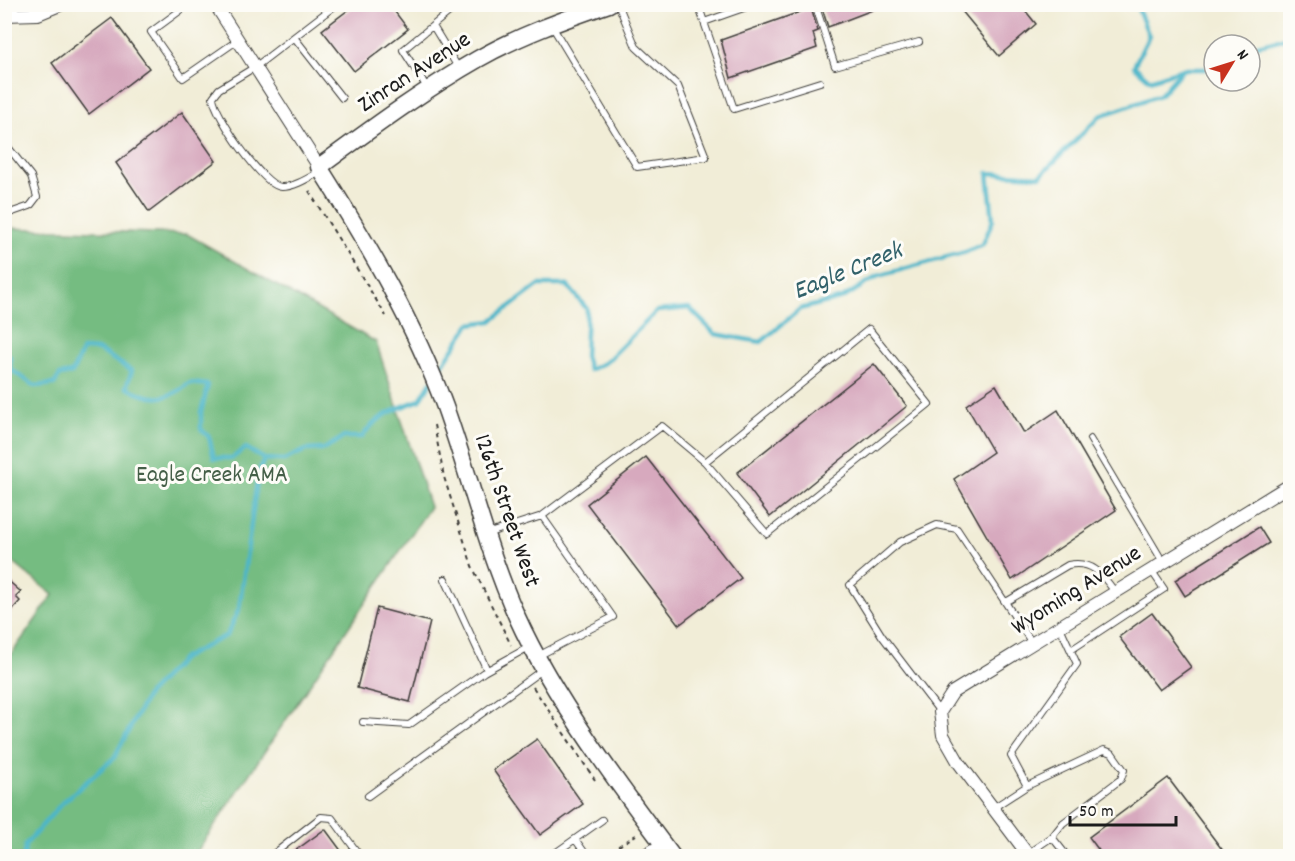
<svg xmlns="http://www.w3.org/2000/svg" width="1295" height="861" font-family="Dekko,sans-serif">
<rect width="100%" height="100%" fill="#fdfcf7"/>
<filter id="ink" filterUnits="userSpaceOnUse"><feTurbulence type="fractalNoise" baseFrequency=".0167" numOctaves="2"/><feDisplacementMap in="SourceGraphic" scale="12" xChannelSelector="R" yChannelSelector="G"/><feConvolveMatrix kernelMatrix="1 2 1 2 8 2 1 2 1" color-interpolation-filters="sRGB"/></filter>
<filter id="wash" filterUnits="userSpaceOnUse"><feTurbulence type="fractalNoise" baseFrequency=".008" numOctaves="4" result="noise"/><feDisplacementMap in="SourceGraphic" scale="24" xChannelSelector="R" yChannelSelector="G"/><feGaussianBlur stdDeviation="1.35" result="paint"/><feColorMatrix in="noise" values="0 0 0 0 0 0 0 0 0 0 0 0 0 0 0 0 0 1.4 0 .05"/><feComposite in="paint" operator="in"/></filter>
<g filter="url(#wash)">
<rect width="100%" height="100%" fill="#f1edd7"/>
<path fill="#74bc81" stroke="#486c4e" stroke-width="1.5" d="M5 228 187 234 376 342 430 507 194 856H5V663L53 595 5 556Z"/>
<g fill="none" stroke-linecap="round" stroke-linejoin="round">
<path stroke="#4bb6c9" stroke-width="4.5" d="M1136 4 1149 36 1134 66 1150 80 1183 69H1210L1214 67
M1250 47 1290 37
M4 355 10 357V369L35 386 54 384 60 375 72 373 83 349 99 350 132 371 126 387C153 402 167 401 190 383L208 385 201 412V429L209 437 214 458H232L246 448 264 459 284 460 306 450 324 449 344 437H362C376 416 397 408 420 400L431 382
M437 373 470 324 491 321 539 285H567L587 309 585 356 589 370 606 362 657 311 689 308 715 334 761 342 800 309 843 298 878 276 966 252 983 244 993 220 988 173 1040 176 1100 116 1160 95 1183 69
M24 856 25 845 62 803 114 758 148 694 183 658 227 635 239 609 258 474 264 459"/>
</g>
<g id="blocks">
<path fill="#d7a9be" d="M356 4H389L408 29 354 71 322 30Z
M888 4 828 27 821 5V4Z
M956 4H1020L1036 24 999 56Z
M811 8 818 31 813 33 817 48 731 78 721 40Z
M112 18 149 68 89 114 52 63Z
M182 112 216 161 149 212 116 163Z
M874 364 907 406 770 517 737 473Z
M996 385 1024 433 1058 410 1116 510 1012 580 954 479 993 452 966 405Z
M646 457 741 578 679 625 587 504Z
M1259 527 1269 543 1185 596 1175 580Z
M4 577 21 592 16 597 20 601 4 619Z
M377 608 430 622 410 702 357 688Z
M1152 613 1191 667 1159 690 1119 637Z
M537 739 583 804 540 835 493 770Z
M1168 778 1227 856H1103L1089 837Z
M325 829 345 856H288Z"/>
</g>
</g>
<g filter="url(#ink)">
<use href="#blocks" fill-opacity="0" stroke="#3c3b38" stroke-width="1.5"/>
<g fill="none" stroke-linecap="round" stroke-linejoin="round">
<g stroke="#3c3b38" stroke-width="8">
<path id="lane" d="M30 4 38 14
M189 4 151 32 183 78 238 40
M698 4 704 22 755 4
M815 4 835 66 919 42
M704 22 734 109 820 82
M433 26 459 69
M552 26 637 167 706 157 678 86 636 47 618 4
M294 37 342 98
M428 89 403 50 459 4
M4 142 31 176 37 197 30 206 4 215
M321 171C310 177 295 187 282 187 264 188 214 114 213 97L219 89 255 67 337 4
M1090 439 1163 562
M486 534 542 516 662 426 705 462 869 329 929 404 767 534 705 462
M445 579 487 670
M1006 602 1068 565C1092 560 1102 574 1115 592
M1071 650 1164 589 1151 570
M538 656 613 617 542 516
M940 712 882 636 850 585 900 542 937 525 957 529 1032 643
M363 722 409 725 484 672 529 647
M1027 786 1104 750 1112 753 1124 770 1121 779 1063 823 1052 837
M368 796 542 670
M993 808 1027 786 1011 756 1077 664 1060 627
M575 839 587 856
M1027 854 1052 837 1067 856
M271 856 321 817 332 818 360 856
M551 856 602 820"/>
</g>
<g stroke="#3c3b38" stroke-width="14">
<path id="street" d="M215 4 319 167
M4 15 38 14 62 4
M644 856 663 844
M1029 856 959 763 943 735 940 712 953 692 1290 485"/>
</g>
<g stroke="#3c3b38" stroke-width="19">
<path id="secondary" d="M609 4C565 19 518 36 478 59 422 91 371 129 319 167 367 243 414 322 445 407 470 477 487 550 517 617 553 697 620 787 672 856"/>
</g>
<path stroke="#3c3b38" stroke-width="2" stroke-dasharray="4.5 4.5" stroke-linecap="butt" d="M309 191 386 316
M434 425 444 477 472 566 511 645
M533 687 595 780
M603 856 636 835"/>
<use href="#lane" stroke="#fff" stroke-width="6"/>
<use href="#street" stroke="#fff" stroke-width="12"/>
<use href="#secondary" stroke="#fff" stroke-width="16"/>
</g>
</g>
<g text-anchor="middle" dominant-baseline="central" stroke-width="6" stroke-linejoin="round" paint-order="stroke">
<g font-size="24" fill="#1c1c1c" stroke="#fdfcf7">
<text transform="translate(415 73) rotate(-33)">Zinran Avenue</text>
<text transform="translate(506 511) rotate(71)">126th Street West</text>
<text transform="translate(1077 591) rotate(-32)">Wyoming Avenue</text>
</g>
<g font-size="24" fill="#455f48" stroke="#fdfcf7">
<text x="212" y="476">Eagle Creek AMA</text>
</g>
<g font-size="26" font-style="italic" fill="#31616a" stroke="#fdfcf7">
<text transform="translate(848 272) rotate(-22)">Eagle Creek</text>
</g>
</g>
<rect width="1295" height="861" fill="none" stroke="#fdfcf7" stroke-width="24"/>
<g transform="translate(1232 63) rotate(52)"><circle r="28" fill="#fdfcf7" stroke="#a3a29f" stroke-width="1.5"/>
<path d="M0-4.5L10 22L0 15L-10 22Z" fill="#c8321e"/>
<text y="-9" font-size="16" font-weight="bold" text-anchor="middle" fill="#1c1c1c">N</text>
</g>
<path d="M1070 816v9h106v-9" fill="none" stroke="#1c1c1c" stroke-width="3"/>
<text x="1079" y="816" font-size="18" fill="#1c1c1c" stroke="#fdfcf7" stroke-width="4.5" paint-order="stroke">50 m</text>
</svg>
